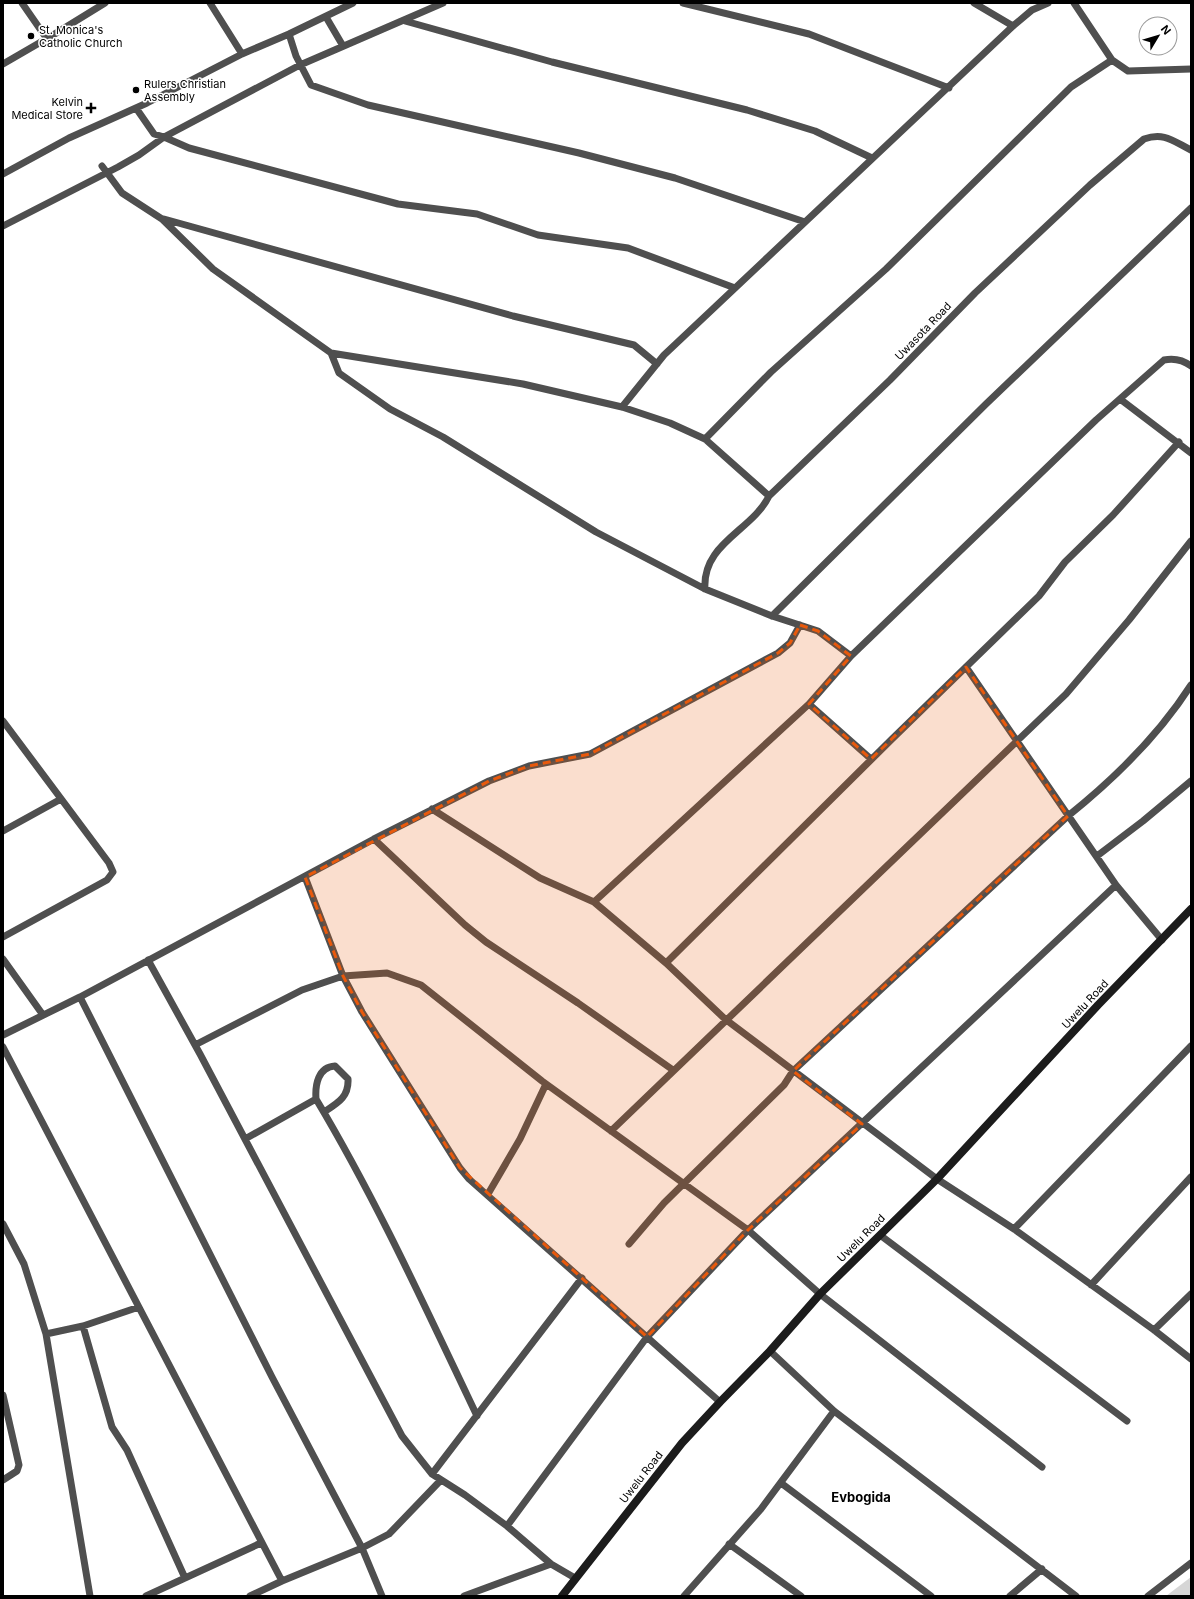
<svg xmlns="http://www.w3.org/2000/svg" width="1194" height="1599" font-family="Inter,sans-serif">
<rect width="100%" height="100%" fill="#fff"/>
<path fill="#d6d6d6" d="M1191 1577V1596H1166Z"/>
<g fill="none" stroke-linecap="round" stroke-linejoin="round">
<path stroke="#4f4f4f" stroke-width="7" d="M22 3 47 39
M210 3 242 54
M683 3 809 34 949 88
M974 3 1013 26
M1074 3 1112 60 1128 71 1191 69
M326 17 343 46
M405 21 552 62 747 110 815 131 872 158
M289 34 296 56 311 85 368 105 579 153 675 178 805 222
M3 64 53 35 105 3
M136 108 154 134 164 137 189 148 398 204 477 214 538 235 628 248 735 288
M102 166 122 193 162 219 213 269 331 353 339 373 390 409 443 437 596 532 705 589 772 616 818 631 851 656
M3 174 69 138 147 103 242 54 289 34 353 3
M164 219 513 316 634 345 657 364
M3 226 118 167 139 155 164 137 300 65 443 3
M331 353 523 384 622 407 670 423 705 439 769 496
M1120 399 1191 453
M622 407 664 355 1013 26 1032 10 1048 3
M705 439 771 372 886 269 1071 87 1112 60
M705 589C702 543 752 531 769 496L890 380 975 293 1090 185 1144 139C1164 132 1173 141 1191 150
M772 616 986 404 1191 208
M966 667 1116 885 1162 940
M809 704 871 759
M3 721 109 863 113 872 107 880 3 937
M432 809 540 878 594 902 666 963 725 1019 937 1179 1014 1229 1154 1330 1191 1359
M3 831 61 799
M374 839 465 925 486 942 578 1003 673 1070
M1097 856 1143 821 1191 781
M305 877 343 976 362 1012 460 1168 469 1179 720 1402
M594 902 809 704 851 656 1096 420 1164 360C1174 358 1183 360 1191 366
M3 959 43 1015
M148 960 200 1054 402 1436 432 1474 465 1495 507 1526 551 1564 575 1578
M666 963 891 740 1039 596 1065 562 1113 515 1179 442
M80 997 272 1377 362 1548 382 1596
M3 1035 80 997 374 839 489 781 529 766 590 754 778 653 790 643 800 625
M195 1045 302 990 343 976 387 973 421 985 542 1081 748 1230 820 1294 1042 1467
M3 1047 282 1581
M316 1099C315 1085 318 1067 335 1066L348 1079C349 1097 338 1103 324 1112
M611 1131 1066 694 1129 620 1191 541
M245 1139 316 1099C377 1201 426 1309 477 1416
M488 1194 520 1139 546 1084
M3 1224 24 1264 46 1334 90 1596
M1014 1229 1191 1046
M880 1235 1127 1421
M629 1244 664 1203 784 1085 793 1071 1068 816C1114 779 1159 735 1191 685
M1091 1285 1191 1177
M83 1326 112 1427 127 1450 185 1578
M1154 1330 1191 1294
M46 1334 83 1326 139 1307
M770 1351 834 1411 1076 1596
M3 1395 19 1465 17 1471 3 1480
M432 1474 582 1278
M781 1483 931 1596
M507 1526 647 1337 748 1230 1116 885
M729 1544 801 1596
M146 1596 261 1543
M250 1596 282 1581 362 1548 389 1534 440 1481
M464 1596 551 1564
M684 1596 761 1509 834 1411
M1010 1596 1042 1569
M1148 1596 1191 1563"/>
<path stroke="#1c1c1c" stroke-width="8" d="M562 1596 682 1443 720 1402 770 1351 820 1294 937 1179 1098 1005 1191 909"/>
</g>
<path fill="#e8590c" fill-opacity="0.2" stroke="#e8590c" stroke-width="3" stroke-dasharray="8 5" stroke-linejoin="round" d="M800 625 818 631 851 656 809 704 871 759 966 667 1068 816 793 1071 862 1124 748 1230 647 1337 460 1168 362 1012 343 976 305 877 489 781 529 766 590 754 778 653 790 643Z"/>
<g fill="#000" stroke="#fff" stroke-width="1.5">
<circle cx="31" cy="36" r="4"/>
<circle cx="136" cy="90" r="4"/>
<path d="M89 102h4v4h4v4h-4v4h-4v-4h-4v-4h4z"/>
</g>
<g text-anchor="middle" dominant-baseline="central" stroke-width="3" stroke-linejoin="round" paint-order="stroke">
<g font-size="11" fill="#000" stroke="#fff" text-anchor="start">
<text x="39" y="30">St. Monica's<tspan x="39" dy="13">Catholic Church</tspan></text>
<text x="144" y="84">Rulers Christian<tspan x="144" dy="13">Assembly</tspan></text>
<text x="83" y="102" text-anchor="end">Kelvin<tspan x="83" dy="13">Medical Store</tspan></text>
</g>
<g font-size="11" fill="#000" stroke="#fff">
<text transform="translate(923 331) rotate(-46)">Uwasota Road</text>
<text transform="translate(1085 1004) rotate(-47)">Uwelu Road</text>
<text transform="translate(861 1238) rotate(-45)">Uwelu Road</text>
<text transform="translate(641 1477) rotate(-52)">Uwelu Road</text>
</g>
<g font-size="13" font-weight="bold" fill="#000" stroke="#fff">
<text x="861" y="1497">Evbogida</text>
</g>
</g>
<rect width="1194" height="1599" fill="none" stroke="#000000" stroke-width="8"/>
<g transform="translate(1158 36) rotate(52)"><circle r="19" fill="#ffffff" stroke="#999999"/>
<path d="M0-3L7 15L0 10L-7 15Z" fill="#000000"/>
<text y="-6" font-size="11" font-weight="bold" text-anchor="middle" fill="#000000">N</text>
</g>
</svg>
